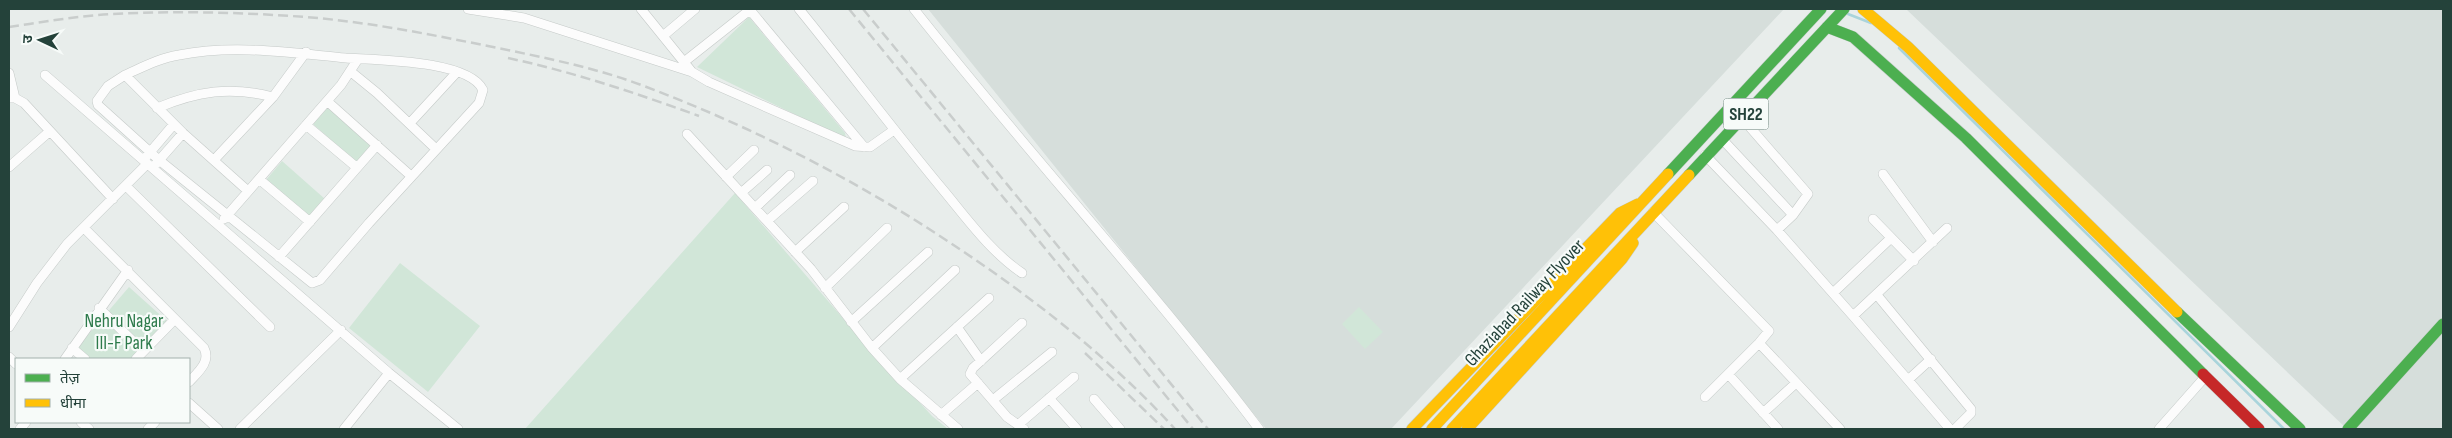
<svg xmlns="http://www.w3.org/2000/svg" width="2452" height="438" font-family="'Sofia Sans Condensed','Noto Sans Devanagari',sans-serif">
<rect width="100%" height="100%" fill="#e8edeb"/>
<path fill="#d6dedb" d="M928 9H1784L1391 429H1266Z
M1906 9H2443V429H2347Z"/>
<path fill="#d1e6d8" d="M749 17 845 133 846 139 697 67Z
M329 106 373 145 357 163 313 124Z
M282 161 325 199 309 217 266 180Z
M735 193 847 323 932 416 948 429H525Z
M400 263 480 326 428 392 349 328Z
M129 287 167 321 134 359H86L75 350Z
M1359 307 1383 332 1365 349 1342 324Z"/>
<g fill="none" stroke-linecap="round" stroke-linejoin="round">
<path stroke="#a9d4db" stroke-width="2.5" d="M1848 14 1871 23
M1899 48 2284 429"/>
<g stroke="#c5cac8" stroke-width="10">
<path id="street" d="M468 9 524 18 692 72
M641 9 692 72 709 82 855 146 870 147 894 130
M799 9C848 69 894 131 944 191 968 220 991 252 1022 273
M914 9C1026 151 1150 285 1259 429
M750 10 864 147
M663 36 695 9
M684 62 751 9
M350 71 377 93 436 149
M9 73 15 98
M45 75 389 373 458 429
M125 75 108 86 97 101 98 105 159 160 312 283 320 280 369 223 479 103 483 90C469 60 377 60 346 58 291 53 234 44 179 55 160 58 143 67 125 75L183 133 248 191
M9 98H15L24 103 113 199
M327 101 411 176
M157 108C198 91 230 86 273 97
M1742 118 1808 194 1793 215 1777 230
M410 123 457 72
M687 134 811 269 872 348 900 379 958 429
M1722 139 1793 215
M1705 155 1777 230 1853 316 1950 429
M146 157 174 124
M214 160 273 97 306 52
M155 165 183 133
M9 167 50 131
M356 169 377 145
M1883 174 1933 242
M726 177 754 150
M259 179 310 222
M126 186 270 327
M741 193 767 170
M755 208 790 175
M1653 212 1769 331 1759 343 1705 397
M224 219 341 85 358 59
M1873 219 1914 261
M767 221 813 181
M84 228 204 348C211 362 198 372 189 382
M795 252 844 207
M279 257 356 169 355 166 306 125
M825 288 887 228
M1833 293 1891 238
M1877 295 1971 409V413L1955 429
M99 308 143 351
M1853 316 1947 228
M851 322 928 252
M1022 323 973 368 970 374 1007 417 1024 429
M9 327 37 283 67 244 147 164
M957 327 981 361
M1759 343 1840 429
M72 348 85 359
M872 348 955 270
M9 357 16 364
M65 359 128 270
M136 359 175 319
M1728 374 1778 429
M900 379 989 298
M1908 380 1931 359
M1049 398 1077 429
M1094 399 1120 429
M993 400 1052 352
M189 403 218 429
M1763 413 1796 383
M941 415 978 383
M81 422 89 429
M1019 424 1074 377
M20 429 26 422
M148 429 155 422
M240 429 341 330
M344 429 389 373
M2159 429 2205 377"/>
</g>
<g stroke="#c3cbc8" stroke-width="12">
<path id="fast" d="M1827 27 1853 37 1966 138 2203 374
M1668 174 1821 9
M1689 175 1844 9
M2177 312 2300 429
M2348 429 2443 324"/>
</g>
<g stroke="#c3cbc8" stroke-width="12">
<path id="slow" d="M1863 9 1908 47 2177 312
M1412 429 1620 213 1638 204
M1432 429 1668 174
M1452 429 1689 175
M1467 429 1622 259 1633 243"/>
</g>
<g stroke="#c3cbc8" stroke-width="12">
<path id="jam" d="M2203 374 2259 429"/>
</g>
<use href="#street" stroke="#fcfcfc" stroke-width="9"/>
<use href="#fast" stroke="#4caf50" stroke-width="11"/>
<use href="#slow" stroke="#ffc107" stroke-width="11"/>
<use href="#jam" stroke="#c62828" stroke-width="11"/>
<path stroke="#c9cdcc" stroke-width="2.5" stroke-dasharray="10 5" stroke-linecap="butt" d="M849 9 1193 429
M863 9 1208 429
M9 27C43 22 77 16 111 14 171 11 231 12 291 16 358 20 423 33 488 46 541 57 594 67 644 86 755 128 860 182 958 248 1036 300 1112 360 1175 429
M508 58C573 72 636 93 699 116
M1085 353 1164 429"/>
</g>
<g text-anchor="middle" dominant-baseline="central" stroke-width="4.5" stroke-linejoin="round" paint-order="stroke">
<rect fill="#f7fbf9" stroke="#637a73" stroke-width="1" x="1723.5" y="98.5" width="45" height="31" rx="4"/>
<g font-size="18" font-weight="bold" fill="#24423a">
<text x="1746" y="114">SH22</text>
</g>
<g font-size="19" fill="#24423a" stroke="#f7fbf9">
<text transform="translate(1525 303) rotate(-47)">Ghaziabad Railway Flyover</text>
</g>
<g font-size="19" fill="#2d7a4b" stroke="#f7fbf9">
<text x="124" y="321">Nehru Nagar<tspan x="124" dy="22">III-F Park</tspan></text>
</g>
</g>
<rect width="2452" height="438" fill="none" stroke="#24423a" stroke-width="20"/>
<rect x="15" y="358" width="175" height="65" fill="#f7fbf9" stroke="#a3b1ad"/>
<rect x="25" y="374" width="25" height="8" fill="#4caf50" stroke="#a3b1ad"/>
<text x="60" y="383" font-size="15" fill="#24423a">तेज़</text>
<rect x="25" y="399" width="25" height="8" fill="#ffc107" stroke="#a3b1ad"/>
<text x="60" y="408" font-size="15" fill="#24423a">धीमा</text>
<g transform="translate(40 40) rotate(274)" stroke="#f7fbf9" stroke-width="4" paint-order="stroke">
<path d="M0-4L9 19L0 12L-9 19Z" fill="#24423a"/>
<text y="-8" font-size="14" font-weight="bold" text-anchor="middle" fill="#24423a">उ</text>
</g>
</svg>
